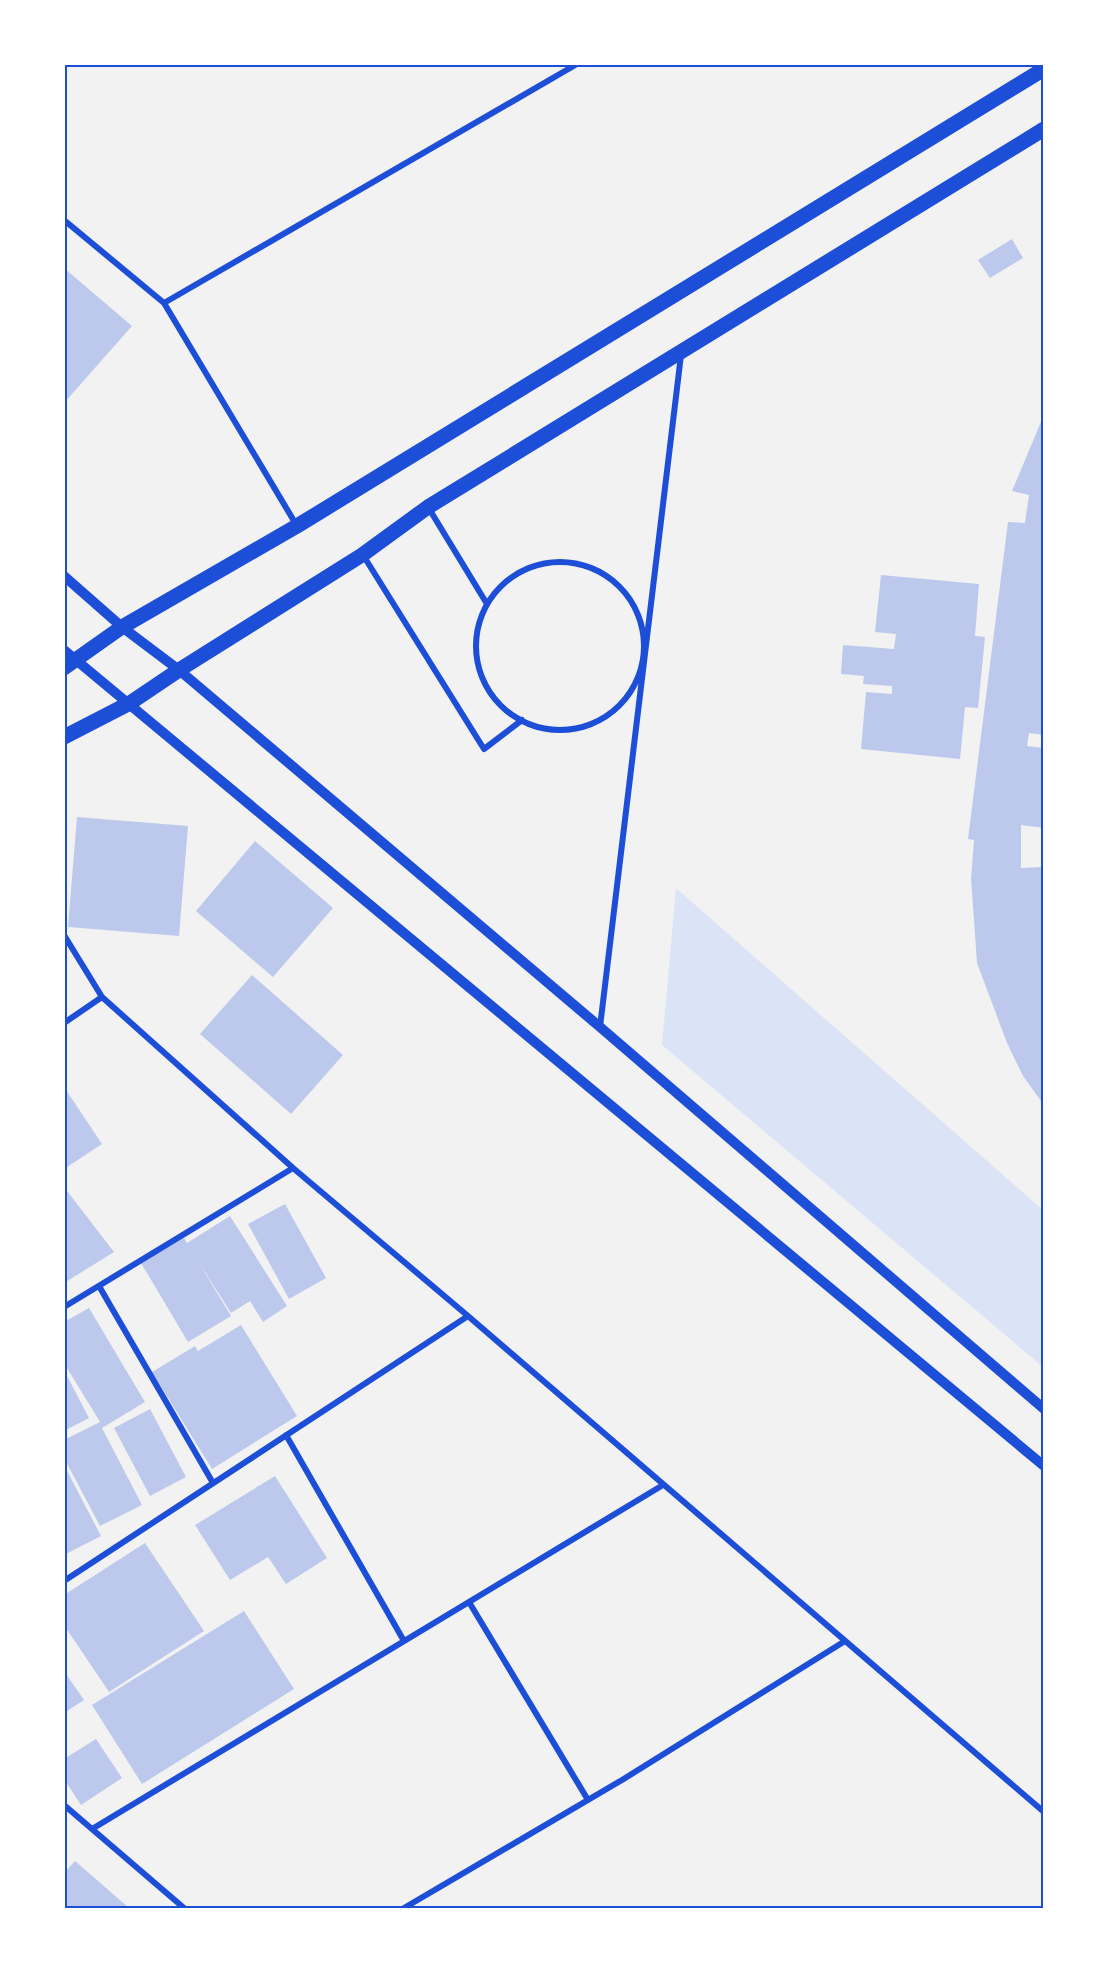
<svg xmlns="http://www.w3.org/2000/svg" width="1108" height="1973" font-family="'IBM Plex Sans',sans-serif">
<rect width="100%" height="100%" fill="#f2f2f2"/>
<path fill="#dbe4f7" d="M676 888 1043 1210V1367L662 1045Z"/>
<path fill="#bdc9ec" d="M1012 239 1023 258 990 278 978 260Z
M64 268 132 326 64 403Z
M1043 417 1044 605 1041 625H1044V735L1029 733 1027 746 1044 748V828L1021 825V868L1041 867V914L1044 925V1105L1023 1076 1007 1043 977 963 971 878 974 840 968 839 1008 522 1025 523 1029 495 1012 491Z
M881 575 979 584 975 636 985 637 978 708 965 707 960 759 861 749 866 692 892 694V686L863 684 864 676 841 674 843 645 894 649 896 634 875 632Z
M77 817 188 826 179 936 68 927Z
M255 841 333 908 273 977 196 911Z
M252 975 343 1055 291 1114 200 1034Z
M64 1087 102 1144 64 1169Z
M64 1187 114 1252 64 1283Z
M285 1204 326 1278 289 1299 248 1224Z
M230 1216 287 1306 263 1322 250 1301 231 1313 198 1261 231 1316 188 1342 141 1263 184 1238 187 1243Z
M89 1308 145 1402 102 1428 142 1505 100 1526 64 1458V1440L100 1422 64 1363V1322Z
M241 1325 297 1416 212 1469 152 1372 195 1346 198 1351Z
M64 1370 89 1418 64 1431Z
M150 1409 186 1477 150 1496 114 1428Z
M64 1465 101 1536 64 1555Z
M275 1476 327 1558 286 1584 268 1557 230 1580 195 1525Z
M145 1543 204 1631 109 1692 64 1625V1595Z
M244 1611 294 1689 142 1784 92 1705Z
M64 1671 84 1700 64 1713Z
M96 1739 122 1778 81 1805 64 1779V1759Z
M75 1861 128 1907 126 1908H64V1873Z"/>
<g fill="none" stroke-linecap="round" stroke-linejoin="round">
<path stroke="#1d4ed8" stroke-width="6" d="M64 220 164 303 297 526
M164 303 577 64
M428 507 487 604
M363 555 484 749 522 720
M476 646a84 84 0 1 1 168 0a84 84 0 1 1-168 0Z
M64 935 102 997 293 1168 468 1316 1044 1812
M64 1023 102 997
M600 1027 681 355
M99 1286 213 1483
M64 1307 293 1168
M286 1435 404 1641
M64 1581 468 1316
M469 1602 588 1800
M64 1805 184 1908
M92 1829 663 1485
M404 1908 622 1780 845 1641"/>
<path stroke="#1d4ed8" stroke-width="10" d="M64 576 122 627 179 670 600 1027 1044 1409
M64 650 1044 1466"/>
<path stroke="#1d4ed8" stroke-width="15" d="M64 668 122 627 297 526 1044 69
M64 737 130 703 179 670 362 555 428 507 1044 129"/>
</g>
<rect width="1108" height="1973" fill="none" stroke="#ffffff" stroke-width="132"/>
<rect x="66" y="66" width="976" height="1841" fill="none" stroke="#1d4ed8" stroke-width="2"/>
</svg>
